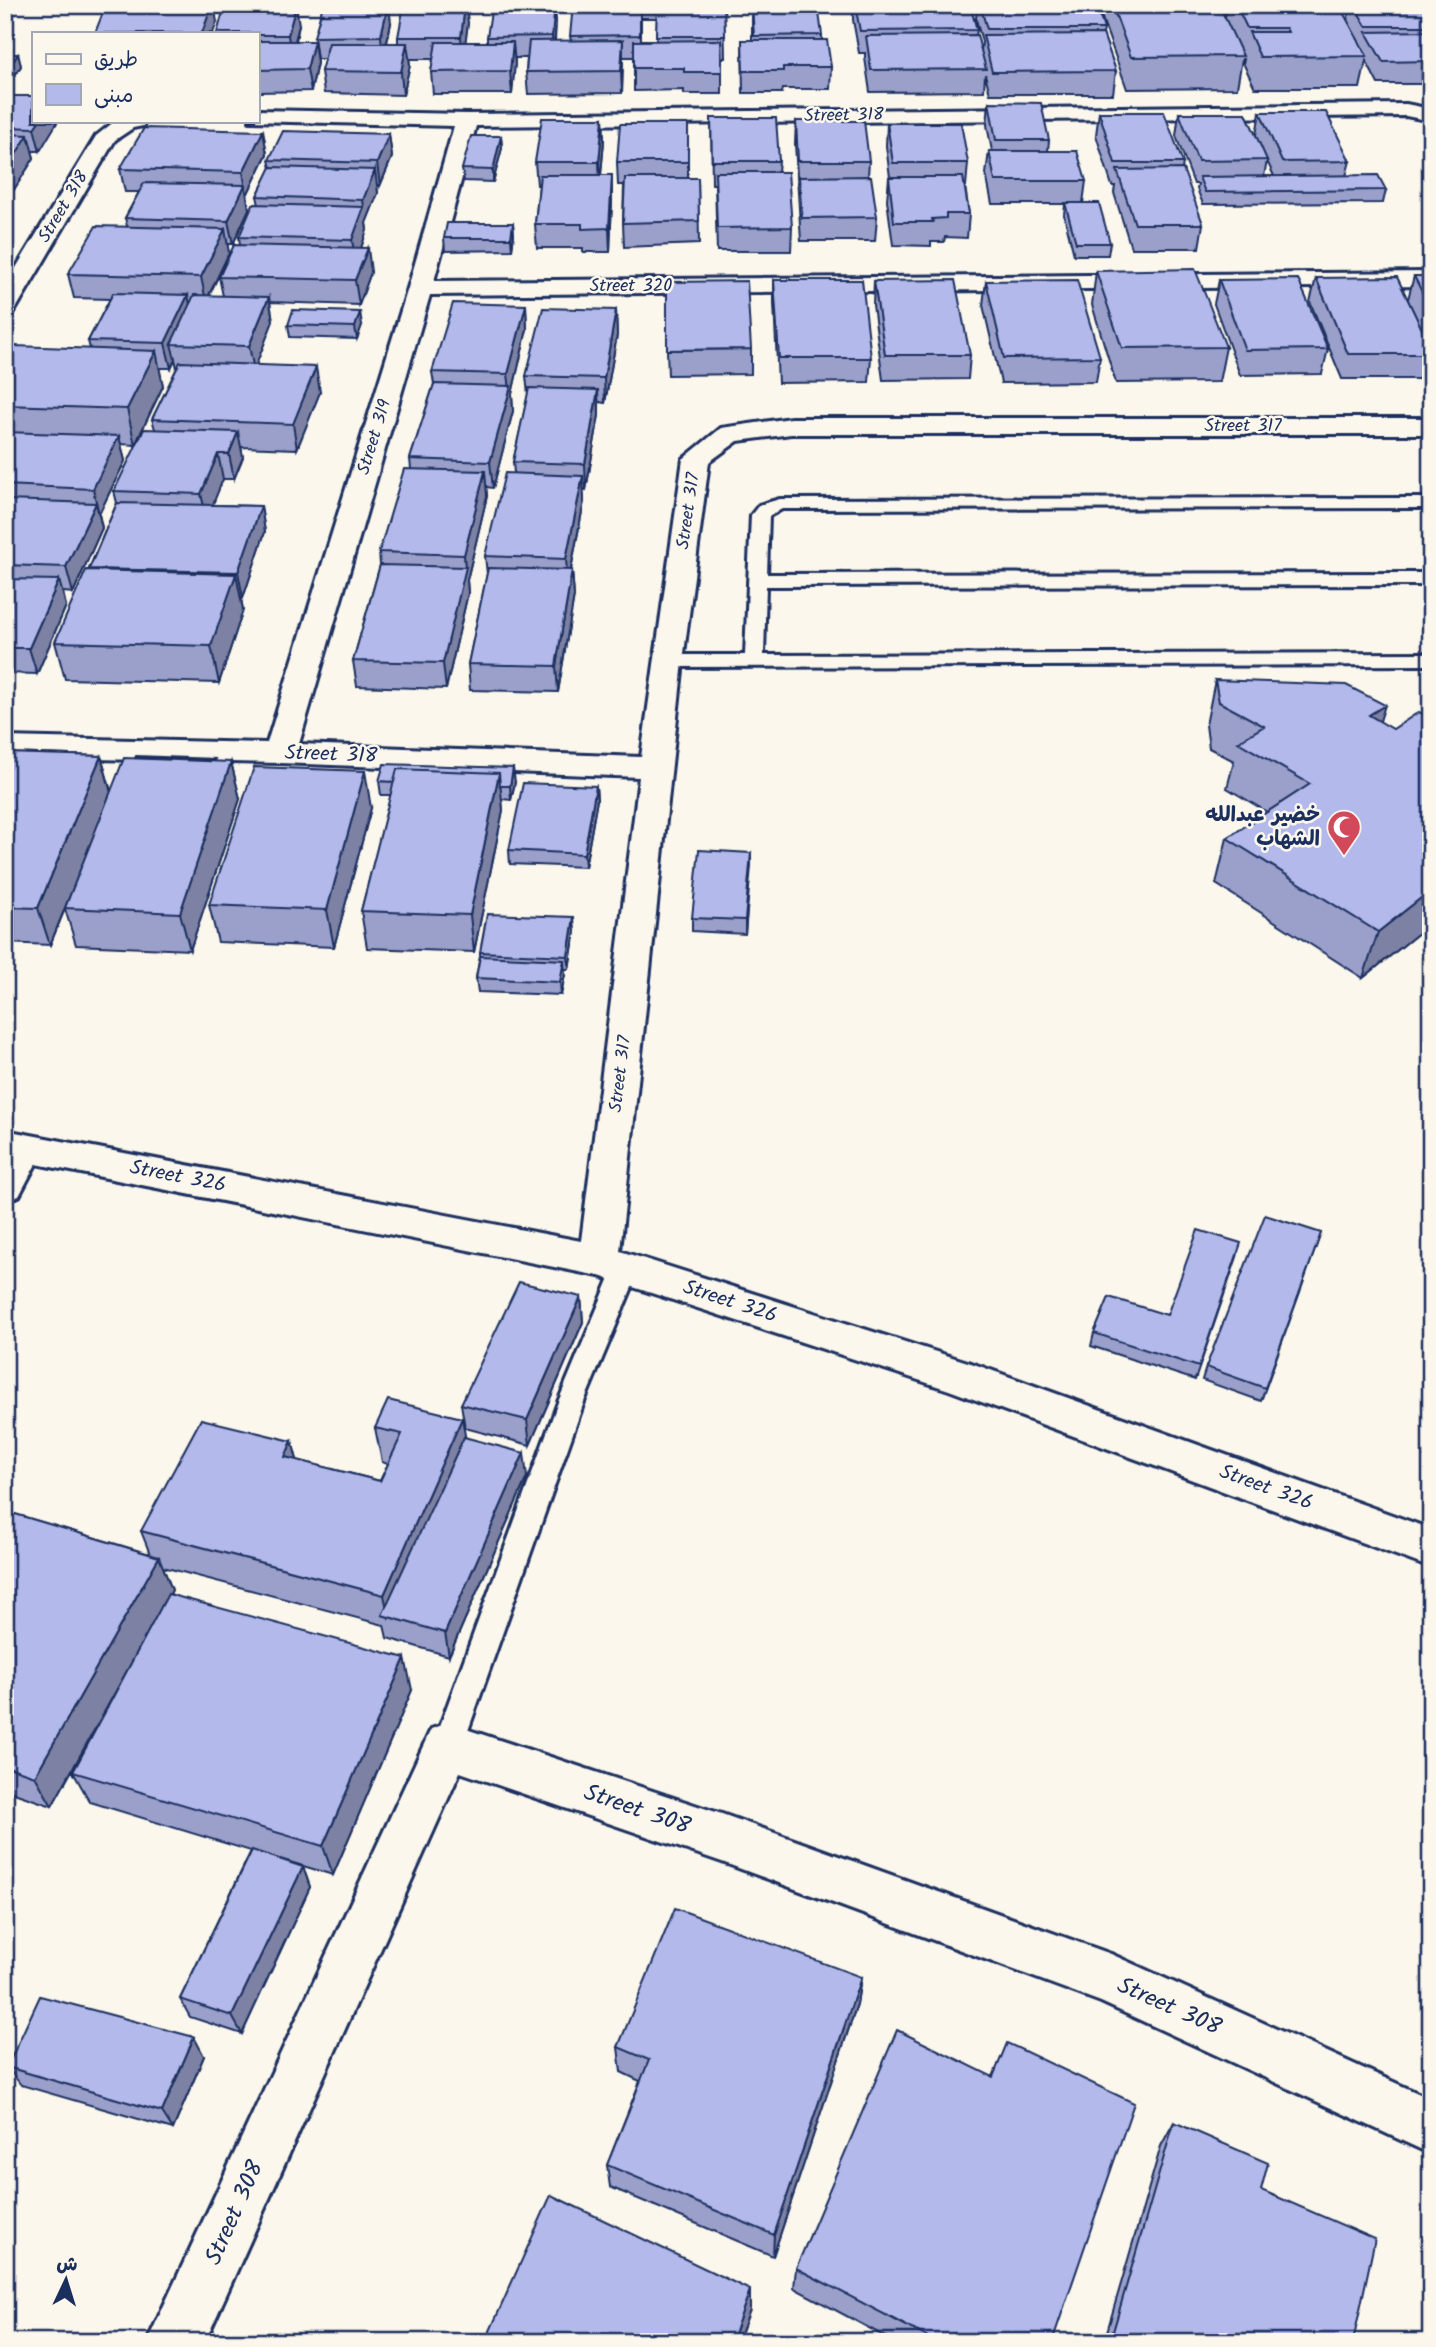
<svg xmlns="http://www.w3.org/2000/svg" width="1436" height="2347" font-family="Kalam,'Playpen Sans Arabic',sans-serif">
<rect width="100%" height="100%" fill="#fbf7ec"/>
<filter id="ink" filterUnits="userSpaceOnUse"><feTurbulence type="fractalNoise" baseFrequency=".0143" numOctaves="2"/><feDisplacementMap in="SourceGraphic" scale="14" xChannelSelector="R" yChannelSelector="G"/><feConvolveMatrix kernelMatrix="1 2 1 2 8 2 1 2 1" color-interpolation-filters="sRGB"/></filter>
<g filter="url(#ink)">
<g fill="none" stroke-linecap="round" stroke-linejoin="round">
<g stroke="#1b2f5e" stroke-width="6">
<path id="service" d="M1431 498V508L782 509 769 516 767 574 1431 573V585L766 586 764 655 1431 653V665L668 667 658 661 668 655H745L751 515 759 505 780 499Z
M627 1258 636 1261 640 1268 584 1402 463 1745 459 1755 448 1759 437 1755 433 1745 558 1402 614 1268 618 1261Z"/>
</g>
<g stroke="#1b2f5e" stroke-width="6">
<path id="minor" d="M1406 104 1431 109V121L1406 116 476 126 434 281 1431 272V286L430 295 299 744 641 757 683 459 721 428 791 418H1431V434H791L738 441 709 462 683 661 620 1251 974 1364 1431 1529V1568L949 1390 599 1276 36 1164 19 1196 5 1201V1130L581 1241 639 777 280 763 5 757V737L267 743 408 288 454 126 250 121H257V110L467 114Z
M115 121H146L143 126 133 128 115 140 17 307 14 312 5 314V286L96 136Z
M448 1723 722 1814 1111 1954 1431 2099V2154L1101 2002 722 1862 460 1772 205 2342H147L431 1729Z"/>
</g>
<use href="#service" fill="#fbf7ec" fill-rule="evenodd"/>
<use href="#minor" fill="#fbf7ec" fill-rule="evenodd"/>
</g>
<path fill="#9aa0ca" stroke="#1b2f5e" stroke-width="2" fill-rule="evenodd" d="M641 5H724L725 58H722V94H684V90L634 91V57H623L622 93 528 94 526 72 527 58H515L512 94H433L431 72 433 59H409L410 65 403 95 324 93 321 71 325 59H317L314 37 391 23 387 43H398V37L468 23 465 42H487V37L556 21 555 41H571L570 36 641 5V40H656L657 18H641Z
M752 5 822 35V40L831 67 830 89H783L782 93H743L742 40H752Z
M853 5H970L977 30 976 35 981 52 982 42 976 19 977 5H1096L1104 29 1103 34 1116 71 1113 94H990L985 74 984 91 870 92 865 58V53H859L853 20Z
M1103 5H1219L1225 17 1227 5H1339L1347 21 1351 5H1431V84H1378L1366 61 1360 88H1255L1243 63 1244 59H1242L1237 88 1127 89 1102 18Z
M299 25 296 41H314L317 63 311 91 257 92V33Z
M5 54H18L21 66 15 75 5 74Z
M5 96H33L40 151H32L34 158 13 191H6L8 198 5 202Z
M989 102 1049 140 1048 151 1086 181 1083 203 1110 243 1108 255H1074L1064 215 1065 204H992L986 174 989 151H992L987 125Z
M1099 112 1183 163 1182 169 1203 224 1199 248H1131L1114 193 1115 186H1112L1096 135Z
M1260 112 1350 161 1346 176 1386 190 1383 203 1203 204 1197 189 1198 184H1194L1176 136 1179 113 1256 135ZM1267 161 1274 176H1264Z
M603 118 604 141 601 175 612 198 610 252H583V248H537L535 224 539 185H537L535 162Z
M711 118 779 161 778 172 792 227 791 251H717L715 184H712Z
M796 121 869 161 868 176 877 217 875 241H801L795 144Z
M887 123 968 163 966 186H965L969 214 967 238 945 237 944 242H931V246L893 245 887 200 889 177H890L886 146Z
M688 124V178H698L699 244 624 247 623 223 624 185H618L617 162Z
M263 131 267 154 247 195 249 209 233 244H227L229 253 209 296H223L219 277 240 245 239 237 259 205 257 196 271 168 269 160 389 134 392 157 380 186H377L378 193 366 223 367 230 361 248 371 272 359 305 270 302 273 321 256 365 320 392 297 449 241 447 243 457 234 479H223L212 505 261 506 265 532 243 598H241L243 610 219 683 65 679 55 642 89 570V569L117 503 114 491 155 429 152 419 177 368 175 359 171 368H159L163 386 135 445 121 444 125 461 99 514 102 528 73 593 63 592 66 606 37 674 5 673V361L90 349 88 341 110 299 74 298 68 274 127 226 125 218 139 192H125L120 169Z
M501 136 502 148 493 182 464 181 462 169Z
M513 223 514 235 512 250 445 251 444 238Z
M1096 271 1226 347 1219 382 1116 383 1092 305Z
M1414 276H1431V365L1427 379H1342L1310 302 1316 278 1408 299Z
M774 280 871 358 869 382 778 383 774 304Z
M1219 280 1328 349 1322 374 1240 375 1214 304Z
M874 281 970 355 968 379 883 380 873 305Z
M986 281 1100 357 1096 382 1001 383 983 305Z
M526 305 527 329 512 394 513 411 493 488 486 487 487 496 467 580 468 593 446 689 357 686 353 661 380 565 379 552 411 469 410 459 434 384 432 372Z
M616 310 617 335 605 403 599 402V415L586 490 583 489 584 501 571 570H572L574 596 558 692 470 690 468 664 487 574 485 556 514 473 513 462 528 395 526 376Z
M288 325H362L357 339 290 337Z
M751 349V374L668 375 667 350Z
M1215 680 1380 722 1431 923 1363 978 1216 884 1227 838 1267 812 1227 788 1234 761 1209 748 1206 725Z
M5 753 101 756 111 791 216 762H231L240 799 190 950 76 945 65 909 50 945 5 943Z
M379 781 515 782 511 800 502 799 503 810 474 952 367 948 361 911 391 795H381Z
M596 786 597 800 585 867 510 864 509 850Z
M371 808 334 947 218 942 209 905Z
M751 853 745 934 692 931V918Z
M575 931 569 969H565V974L561 995 478 992 476 978 480 956V952Z
M1321 1233 1261 1401 1202 1380 1206 1367Z
M1237 1257 1195 1380 1091 1346 1094 1333 1167 1315Z
M581 1297 583 1322 530 1445 465 1428 461 1404Z
M375 1428 465 1437 527 1477 449 1656 387 1638 384 1625 163 1567 172 1590 170 1594 412 1690 333 1875 280 1859 303 1867 310 1887 242 2034 190 2017 180 1999 251 1851 90 1802 73 1772 123 1679 52 1806 5 1790V1511L150 1554 141 1531 292 1441 297 1460 380 1481 388 1464 382 1462Z
M1431 1440V1459L1425 1457Z
M861 1977 857 2004 773 2256 610 2187 607 2165 640 2081 621 2072 618 2047Z
M204 2056 173 2129 21 2085 7 2067Z
M993 2077 1052 2342H895L794 2288 796 2268Z
M1174 2122 1261 2190 1353 2342H1104L1161 2146Z"/>
<path fill="#7d82a4" stroke="#1b2f5e" stroke-width="2" d="M212 5H214L217 22 213 33H202Z
M296 5 299 25 291 57 288 35Z
M388 5H389L391 23 383 58 381 36Z
M465 5H466L468 23 463 59 461 37Z
M555 5 556 21 553 58 552 36Z
M623 40V62L622 93 621 71Z
M314 41 317 63 311 91 307 69Z
M513 42 515 64 512 94 510 71Z
M407 43 410 65 403 95 401 72Z
M18 54 21 66 15 75 12 63Z
M603 118 604 141 600 185 599 162Z
M39 121H58L40 151 34 128Z
M263 131 267 154 247 195 243 172Z
M389 134 392 157 380 186 377 163Z
M28 135 34 158 13 191 7 168Z
M501 136 502 148 493 182V170Z
M375 170 378 193 366 223 367 230 356 263 352 240 364 207 363 200Z
M612 175V198L610 252 609 228Z
M245 185 249 209 233 244 228 221Z
M513 223 514 235 512 250 511 238Z
M225 229 229 253 206 301 201 277Z
M368 248 371 272 359 305 355 280Z
M188 295 193 319 171 344 175 359 171 368 165 343Z
M269 297 273 321 254 370 249 346Z
M526 305 527 329 512 394 513 411 493 488 490 462 510 390 508 374Z
M616 310 617 335 605 403 604 378Z
M360 312 362 325 357 339 355 327Z
M156 351 163 386 135 445 127 409Z
M316 367 320 392 297 449 293 424Z
M598 390 599 415 586 490 585 464Z
M238 432 243 457 234 479 229 454Z
M119 436 125 461 99 514 93 489Z
M218 454 223 479 207 519 201 494Z
M485 471 487 496 467 580 468 593 446 689 443 663 465 569 464 555Z
M583 476 584 501 568 584 566 559Z
M96 503 102 528 73 593 66 567Z
M261 506 265 532 243 598 238 572Z
M572 570 574 596 558 692 556 666Z
M236 574 243 610 219 683 211 646Z
M59 580 66 606 37 674 29 648Z
M1385 705 1371 750 1369 715Z
M101 756 111 793 50 945 38 908Z
M231 762 240 799 190 950 180 913Z
M513 768 515 782 511 800 510 786Z
M365 771 371 808 334 947 327 910Z
M499 773 503 810 474 952 470 915Z
M596 786 597 800 585 867 584 854Z
M751 853V866L745 934V920Z
M1431 890V923L1363 978 1378 932Z
M574 917 575 931 569 969 568 956Z
M564 960 565 974 561 995 560 982Z
M581 1297 583 1322 530 1445 527 1420Z
M462 1418 468 1452 389 1618 384 1595Z
M292 1441 301 1475 285 1457Z
M524 1453 527 1477 449 1656 445 1633Z
M159 1557 172 1590 52 1806 35 1776Z
M405 1658 412 1690 333 1875 323 1846Z
M303 1867 310 1887 242 2034 232 2016Z
M861 1977 857 2004 773 2256 774 2235Z
M194 2037 204 2056 173 2129 162 2112Z
M750 2290V2310L738 2342H731Z"/>
<path fill="#b3baeb" stroke="#1b2f5e" stroke-width="2" d="M106 5H212L202 33H95Z
M225 5H296L288 35H257V33H217Z
M323 5H388L381 36 314 37Z
M404 5H465L461 37H398Z
M492 5H555L552 36 487 37Z
M573 5H640V35L570 36Z
M641 5H657V6L641 7Z
M657 5H724L725 36H656Z
M752 5H818L822 35 754 36Z
M855 5H970L977 30 860 31Z
M980 5H1096L1104 29H987Z
M1112 5H1219L1243 56 1131 57Z
M1236 5H1339L1367 56 1260 57 1249 32H1288L1286 28H1247Z
M1354 5H1431V26H1366Z
M1431 31V61L1383 62 1366 32Z
M1103 34 1116 71 992 72 983 35Z
M977 35 986 69 871 70 866 36Z
M623 40 621 71 526 72 529 41Z
M721 40 722 72H684V68H634V41Z
M742 40H827L831 67H783V71H743Z
M257 41H314L307 69 257 70Z
M436 42H513L510 71 431 72Z
M329 43H407L401 72 321 71Z
M5 54H18L12 63H5Z
M5 96H33V121H39L34 128 5 127Z
M989 102 1041 103 1049 140H996Z
M1099 112H1164L1183 163H1115Z
M1260 112H1326L1350 161 1282 162Z
M1179 113H1246L1267 160 1198 161Z
M542 118H603L599 162H535Z
M711 118H776L779 161H712Z
M796 121H864L869 161H798Z
M887 123H961L968 163H893Z
M620 124H688V162H617Z
M144 128 263 131 243 172 120 169Z
M283 131 389 134 377 163 269 160Z
M5 134 28 135 7 168H5Z
M471 136H501L493 170 462 169Z
M989 151H1077L1086 181H995Z
M271 167 375 170 363 200 257 196Z
M1183 169 1203 224H1135L1117 170Z
M715 172H788L792 227 717 228Z
M540 175H612L609 228 582 229V224H535Z
M1378 175 1386 190 1205 192 1199 177Z
M871 176 877 217 802 218 799 177Z
M889 177H963L969 214H946V218L932 219 933 222H894Z
M625 178H698L699 221 623 223Z
M144 183 245 185 228 221 125 218Z
M1065 203H1099L1110 243H1076Z
M253 204 364 207 352 240 239 237Z
M447 223H513L511 238H444Z
M96 226 225 229 201 277 68 274Z
M234 245 368 248 355 280 219 277Z
M1195 269 1226 347 1122 348 1096 271Z
M1414 276H1431V310Z
M1397 277 1431 348V354H1348L1316 278Z
M1298 279 1328 349 1245 350 1219 280Z
M774 280H862L871 358H779Z
M955 280 970 355H885L874 281Z
M1077 280 1100 357 1004 358 986 281Z
M747 281 751 349 667 350V282Z
M113 293 188 295 165 343 88 341Z
M194 295 269 297 249 346 171 344Z
M453 303 526 305 508 374 432 372Z
M543 308 616 310 604 378 526 376Z
M293 310 360 312 355 327 288 325Z
M14 346 156 351 127 409 5 405V361Z
M180 362 316 367 293 424 152 419Z
M434 384 511 386 490 462 410 459Z
M529 388 598 390 585 464 513 462Z
M144 429 238 432 229 454H218L201 494 114 491Z
M5 432 119 436 93 489 5 485Z
M404 469 485 471 464 555 379 552Z
M505 473 583 476 566 559 485 556Z
M5 500 96 503 66 567 5 565Z
M117 503 261 506 238 572 89 569Z
M380 565 466 567 443 663 353 661Z
M488 568 572 570 556 666 468 664Z
M86 570 236 574 211 646 55 642Z
M5 579 59 580 29 648H5Z
M1215 680 1346 685 1385 705 1369 715 1393 729 1419 712 1431 718V890L1378 932 1227 838 1310 784 1238 742 1264 726 1219 702Z
M5 753 101 756 38 908 5 907Z
M136 756 215 759 214 761 135 758Z
M124 758 231 762 180 913 65 908Z
M384 764 513 768 510 786H500L499 773 397 769 394 782 379 781Z
M254 767 365 771 327 910 209 905Z
M397 769 499 773 470 915 361 911Z
M523 783 596 786 584 854 509 850Z
M699 850 751 853 745 920 692 918Z
M487 914 574 917 568 956 480 952Z
M480 956 564 960 560 982 476 978Z
M1265 1215 1321 1233 1265 1388 1206 1367Z
M1198 1230 1241 1243 1199 1367 1094 1333 1109 1297 1167 1315Z
M519 1282 581 1297 527 1420 461 1404Z
M388 1400 462 1418 384 1595 141 1531 201 1419 292 1441 285 1457 380 1481 402 1434 375 1428Z
M464 1437 524 1453 445 1633 382 1615Z
M5 1511 159 1557 35 1776 5 1766Z
M168 1594 405 1658 323 1846 73 1772Z
M252 1850 303 1867 232 2016 180 1999Z
M675 1908 861 1977 774 2235 607 2165 649 2060 618 2047Z
M40 1996 194 2037 162 2112 7 2067Z
M897 2030 993 2077 1007 2043 1134 2103 1052 2342H937L796 2268Z
M1174 2122 1268 2163 1261 2190 1375 2239 1353 2342H1110Z
M551 2195 750 2290 731 2342H485Z"/>
</g>
<defs>
<g id="mosque-pin" transform="scale(1.75)"><path d="M0 17L-7.5 6A9.5 9.5 0 1 1 7.5 6Z" fill="#d1495b" stroke="#fbf7ec"/><path d="M3.5-4.9A6 6 0 1 0 3.5 4.9A5 5 0 1 1 3.5-4.9Z" fill="#fff"/></g>
</defs>
<g fill-rule="evenodd">
<use href="#mosque-pin" x="1344" y="827"/>
</g>
<g text-anchor="middle" dominant-baseline="central" stroke-width="5" stroke-linejoin="round" paint-order="stroke">
<g font-size="18" fill="#1b2f5e" stroke="#fbf7ec">
<text transform="translate(844 116) rotate(-1)">Street 318</text>
<text transform="translate(64 207) rotate(-59)">Street 318</text>
<text x="631" y="286">Street 320</text>
<text x="1243" y="426">Street 317</text>
<text transform="translate(375 437) rotate(-73)">Street 319</text>
<text transform="translate(689 511) rotate(-82)">Street 317</text>
<text transform="translate(621 1074) rotate(-83)">Street 317</text>
</g>
<g font-size="21" fill="#1b2f5e" stroke="#fbf7ec">
<text transform="translate(331 755) rotate(2)">Street 318</text>
<text transform="translate(178 1177) rotate(11)">Street 326</text>
<text transform="translate(730 1302) rotate(18)">Street 326</text>
<text transform="translate(1266 1488) rotate(20)">Street 326</text>
</g>
<g font-size="21" font-weight="bold" fill="#1b2f5e" stroke="#fbf7ec" text-anchor="end">
<text x="1320" y="815">خضير عبدالله<tspan x="1320" dy="24">الشهاب</tspan></text>
</g>
<g font-size="24" fill="#1b2f5e" stroke="#fbf7ec">
<text transform="translate(637 1810) rotate(19)">Street 308</text>
<text transform="translate(1169 2007) rotate(24)">Street 308</text>
<text transform="translate(235 2213) rotate(-66)">Street 308</text>
</g>
</g>
<rect width="1436" height="2347" fill="none" stroke="#fbf7ec" stroke-width="28"/>
<rect x="14" y="14" width="1408" height="2319" fill="none" stroke="#1b2f5e" stroke-width="2.5" filter="url(#ink)"/>
<rect x="32" y="32" width="228" height="91" fill="#fbf7ec" stroke="#a1a7b3" stroke-width="2"/>
<rect x="46" y="54" width="35" height="10" fill="#fbf7ec" stroke="#a1a7b3" stroke-width="2"/>
<text x="94" y="66" font-size="21" fill="#1b2f5e">طريق</text>
<rect x="46" y="84" width="35" height="21" fill="#b3baeb" stroke="#a1a7b3" stroke-width="2"/>
<text x="94" y="102" font-size="21" fill="#1b2f5e">مبنى</text>
<g transform="translate(66 2280) rotate(4)" stroke="#fbf7ec" stroke-width="5" paint-order="stroke">
<path d="M0-5L12 26L0 18L-12 26Z" fill="#1b2f5e"/>
<text y="-10" font-size="19" font-weight="bold" text-anchor="middle" fill="#1b2f5e">ش</text>
</g>
</svg>
